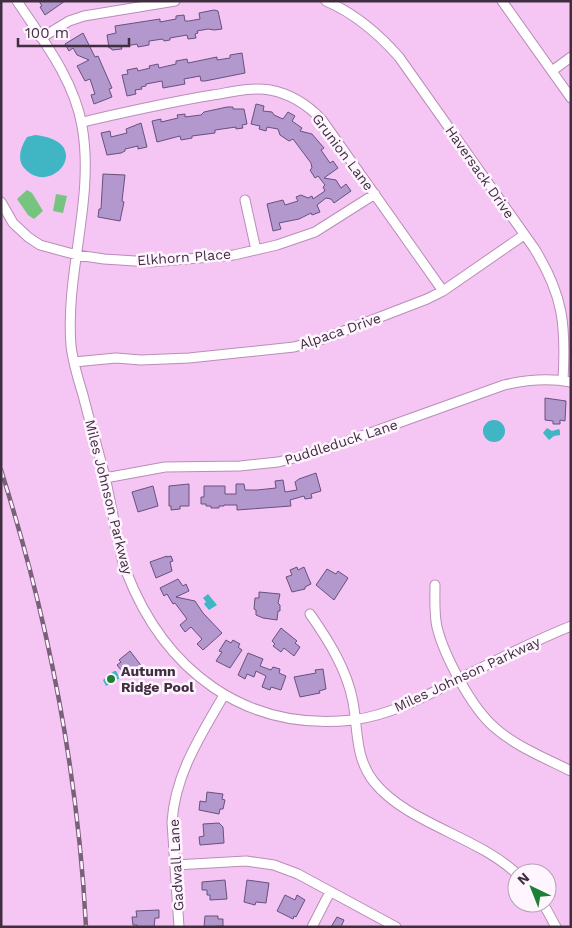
<svg xmlns="http://www.w3.org/2000/svg" width="572" height="928" font-family="'Work Sans',sans-serif">
<rect width="100%" height="100%" fill="#f5c6f3"/>
<path fill="#76c480" d="M27 190 32 193 43 211 34 219 28 215 17 199Z
M56 194 67 196 63 213 53 211Z"/>
<path fill="#40b5c4" d="M35 135C96 141 53 198 25 169 16 161 21 146 27 137Z
M483 431a11 11 0 1 1 22 0a11 11 0 1 1-22 0Z
M547 428 552 431 559 429 560 431V435L554 436 549 440 543 433Z
M208 594 217 605 209 610 204 604 206 602 203 598Z
M114 671H116L120 678 106 686 103 680Z"/>
<path fill="#b298cc" stroke="#68507f" d="M39 1H65L45 15 40 7 42 6Z
M214 10 218 11 222 29 214 30 208 29 197 31 198 33 195 34 196 38 188 39 187 35 170 38V40L164 41 163 39 149 41V45L138 47 137 44 121 47 122 49 112 50 111 48H109L107 35 116 33 115 26 160 19V22L176 19V16L184 15 185 21H189L200 19 199 13Z
M83 33 95 57 98 56 112 88 109 89 112 97 94 104 91 95 95 94 90 79 85 81 77 66 89 60 77 55 73 48 69 51 65 44Z
M242 53 245 73 205 81H201L200 76 184 79 185 84 163 88 162 81 146 84V86L141 87 142 89 135 90 136 94 127 96 122 75 128 74 127 70 137 68 138 71 150 68 149 66 158 64 159 68 176 64V61L187 59 188 63 217 57V60L230 58V55Z
M256 104 264 106 263 111 272 112 274 115 283 119 288 112 295 116 292 121 302 128 300 131 312 134 324 148 321 150 330 163 333 161 338 168 324 178 336 180 341 188 346 184 351 191 334 203 331 199 326 198 317 205 320 212 312 215 311 213 299 219 279 223 281 229 273 231 267 204 283 200 285 205 298 201 296 197 301 195 308 198 312 196 313 199 325 191 323 187 325 185 318 176 315 178 310 170 312 168 311 163 293 139 289 141 280 135 278 129 267 127 266 131 259 129 260 126 251 124Z
M227 107H233V109H244L247 124 242 125 243 128 236 129V127L215 130V133L192 136V138L181 140 180 136 157 142 152 121 161 119V122L178 118 177 115 185 114V117L201 115 204 112Z
M141 123 147 147 138 149V146L125 149V151L121 153 107 155 101 133 110 131 111 137 127 133 126 129Z
M103 174 125 175 122 201 124 202 120 221 98 217 99 209H101Z
M545 398 566 401 565 421 560 420V424H553V421L545 420Z
M316 473 321 491 311 494 312 498 305 499 304 496 290 500 291 506 237 510V505H224V506H219V508H211V506H206V504H201V497H204V486H225V494H236V484H244L245 490H257L276 488 275 481 283 480 285 492 297 490 295 482 299 479Z
M189 484V506H180V509L171 510V506H169V486Z
M153 486 158 506 138 512 132 492Z
M167 556V557L171 556 173 561 170 562 172 571 156 578 150 562Z
M297 567 298 570 304 567 311 584 305 587V589L292 592 286 577 292 575 290 570Z
M327 569 336 574 338 571 348 578 334 600 316 585Z
M178 579 183 586 186 584 189 591 176 597 195 601 203 613 222 633 203 650 197 644 202 639 191 627 185 632 180 625 187 619 175 603 173 604 167 594 164 596 160 588Z
M259 592 280 594 278 603 280 605V611H278L277 620 263 618 256 615V610L254 609 255 598H259Z
M281 628 297 641 295 643 300 647 294 656 284 648 281 652 273 646 275 644 272 641Z
M226 640 231 643 233 640 240 644 238 647 242 650 230 668 216 661 222 652 219 651Z
M130 651 143 668 132 677 129 672 125 675 117 665 121 662 119 660Z
M248 653 263 659 260 666 271 670 273 667 280 669 279 673 286 676 281 690 271 687 270 690 262 687 266 676 256 671 254 677 247 674 245 679 238 675Z
M323 669 326 689 319 691 320 693 300 697 294 677 316 673 315 670Z
M207 792 223 794 222 799 225 800 223 809H220L219 814 199 810 200 801 206 802Z
M219 823 223 827 224 843 200 845 199 837 204 836 203 824Z
M225 880 227 899 210 900V895H207V890H202V882Z
M247 880 269 883 266 903 256 902 255 905 244 902Z
M285 895 295 900 297 895 305 900 296 917 294 916 293 919 277 911Z
M159 910V918H155L154 927H137V925H133L132 917H137L136 911Z
M205 916H218V919H223V926L204 927Z
M337 917 344 920 341 927H331Z"/>
<g fill="none" stroke-linecap="round" stroke-linejoin="round">
<g stroke="#b98db8" stroke-width="11">
<path id="street" d="M17 1C42 39 74 79 82 126 95 199 65 272 71 346 73 362 78 379 83 395 90 423 98 450 105 477 110 499 114 522 119 544 121 553 122 563 126 571 164 670 244 732 353 720 392 715 428 695 463 677 498 659 534 641 571 626
M326 1C356 14 378 33 399 57L534 248C564 296 566 326 563 381
M502 1 571 98
M41 38 69 21 84 16 175 1
M552 71 571 57
M82 122C126 112 169 102 213 95 232 92 251 87 270 90 291 94 308 105 322 120L443 291
M245 200 256 250
M1 202 13 223 28 237 40 245 77 255 104 259 151 262 234 255 277 245 315 232 375 194
M74 362 116 358 141 360 189 358 294 347 323 339 427 299 443 291 524 235
M105 478 165 467 240 466 278 462 294 458 334 446 504 385C526 380 549 378 571 382
M435 585C435 599 434 614 437 627 444 656 472 708 494 727 515 746 545 758 571 771
M310 614C329 641 347 670 353 702 358 730 355 758 374 782 408 824 477 836 517 874
M175 865 246 861 274 865 298 874 396 927
M543 903 556 927
M179 927 172 822C175 774 201 735 224 695
M312 927 330 892"/>
</g>
<use href="#street" stroke="#fff" stroke-width="9"/>
<g stroke="#7b607b" stroke-width="4.5">
<path id="rail" d="M1 470C48 618 78 772 86 927"/>
</g>
<use href="#rail" stroke="#fff5ff" stroke-width="2.5" stroke-dasharray="8" stroke-linecap="butt"/>
</g>
<circle fill="#1c8135" stroke="#fff5ff" stroke-width="2" cx="111" cy="679" r="5"/>
<g text-anchor="middle" dominant-baseline="central" stroke-width="5" stroke-linejoin="round" paint-order="stroke">
<g font-size="14" fill="#402e40" stroke="#fff5ff">
<text transform="translate(343 152) rotate(53)">Grunion Lane</text>
<text transform="translate(480 172) rotate(55)">Haversack Drive</text>
<text transform="translate(184 257) rotate(-4)">Elkhorn Place</text>
<text transform="translate(340 331) rotate(-19)">Alpaca Drive</text>
<text transform="translate(341 442) rotate(-18)">Puddleduck Lane</text>
<text transform="translate(109 497) rotate(76)">Miles Johnson Parkway</text>
<text transform="translate(467 674) rotate(-25)">Miles Johnson Parkway</text>
<text transform="translate(176 865) rotate(-93)">Gadwall Lane</text>
</g>
<g font-size="14" font-weight="bold" fill="#402e40" stroke="#fff5ff" text-anchor="start">
<text x="121" y="671">Autumn<tspan x="121" dy="16">Ridge Pool</tspan></text>
</g>
</g>
<rect width="572" height="928" fill="none" stroke="#402e40" stroke-width="5"/>
<g transform="translate(532 888) rotate(317)"><circle r="24" fill="#fff5ff" stroke="#b3a5b3"/>
<path d="M0-4L9 19L0 12L-9 19Z" fill="#1c8135"/>
<text y="-8" font-size="14" font-weight="bold" text-anchor="middle" fill="#402e40">N</text>
</g>
<path d="M18 38v8h111v-8" fill="none" stroke="#402e40" stroke-width="2.5"/>
<text x="25" y="38" font-size="15" fill="#402e40" stroke="#fff5ff" stroke-width="4" paint-order="stroke">100 m</text>
</svg>
